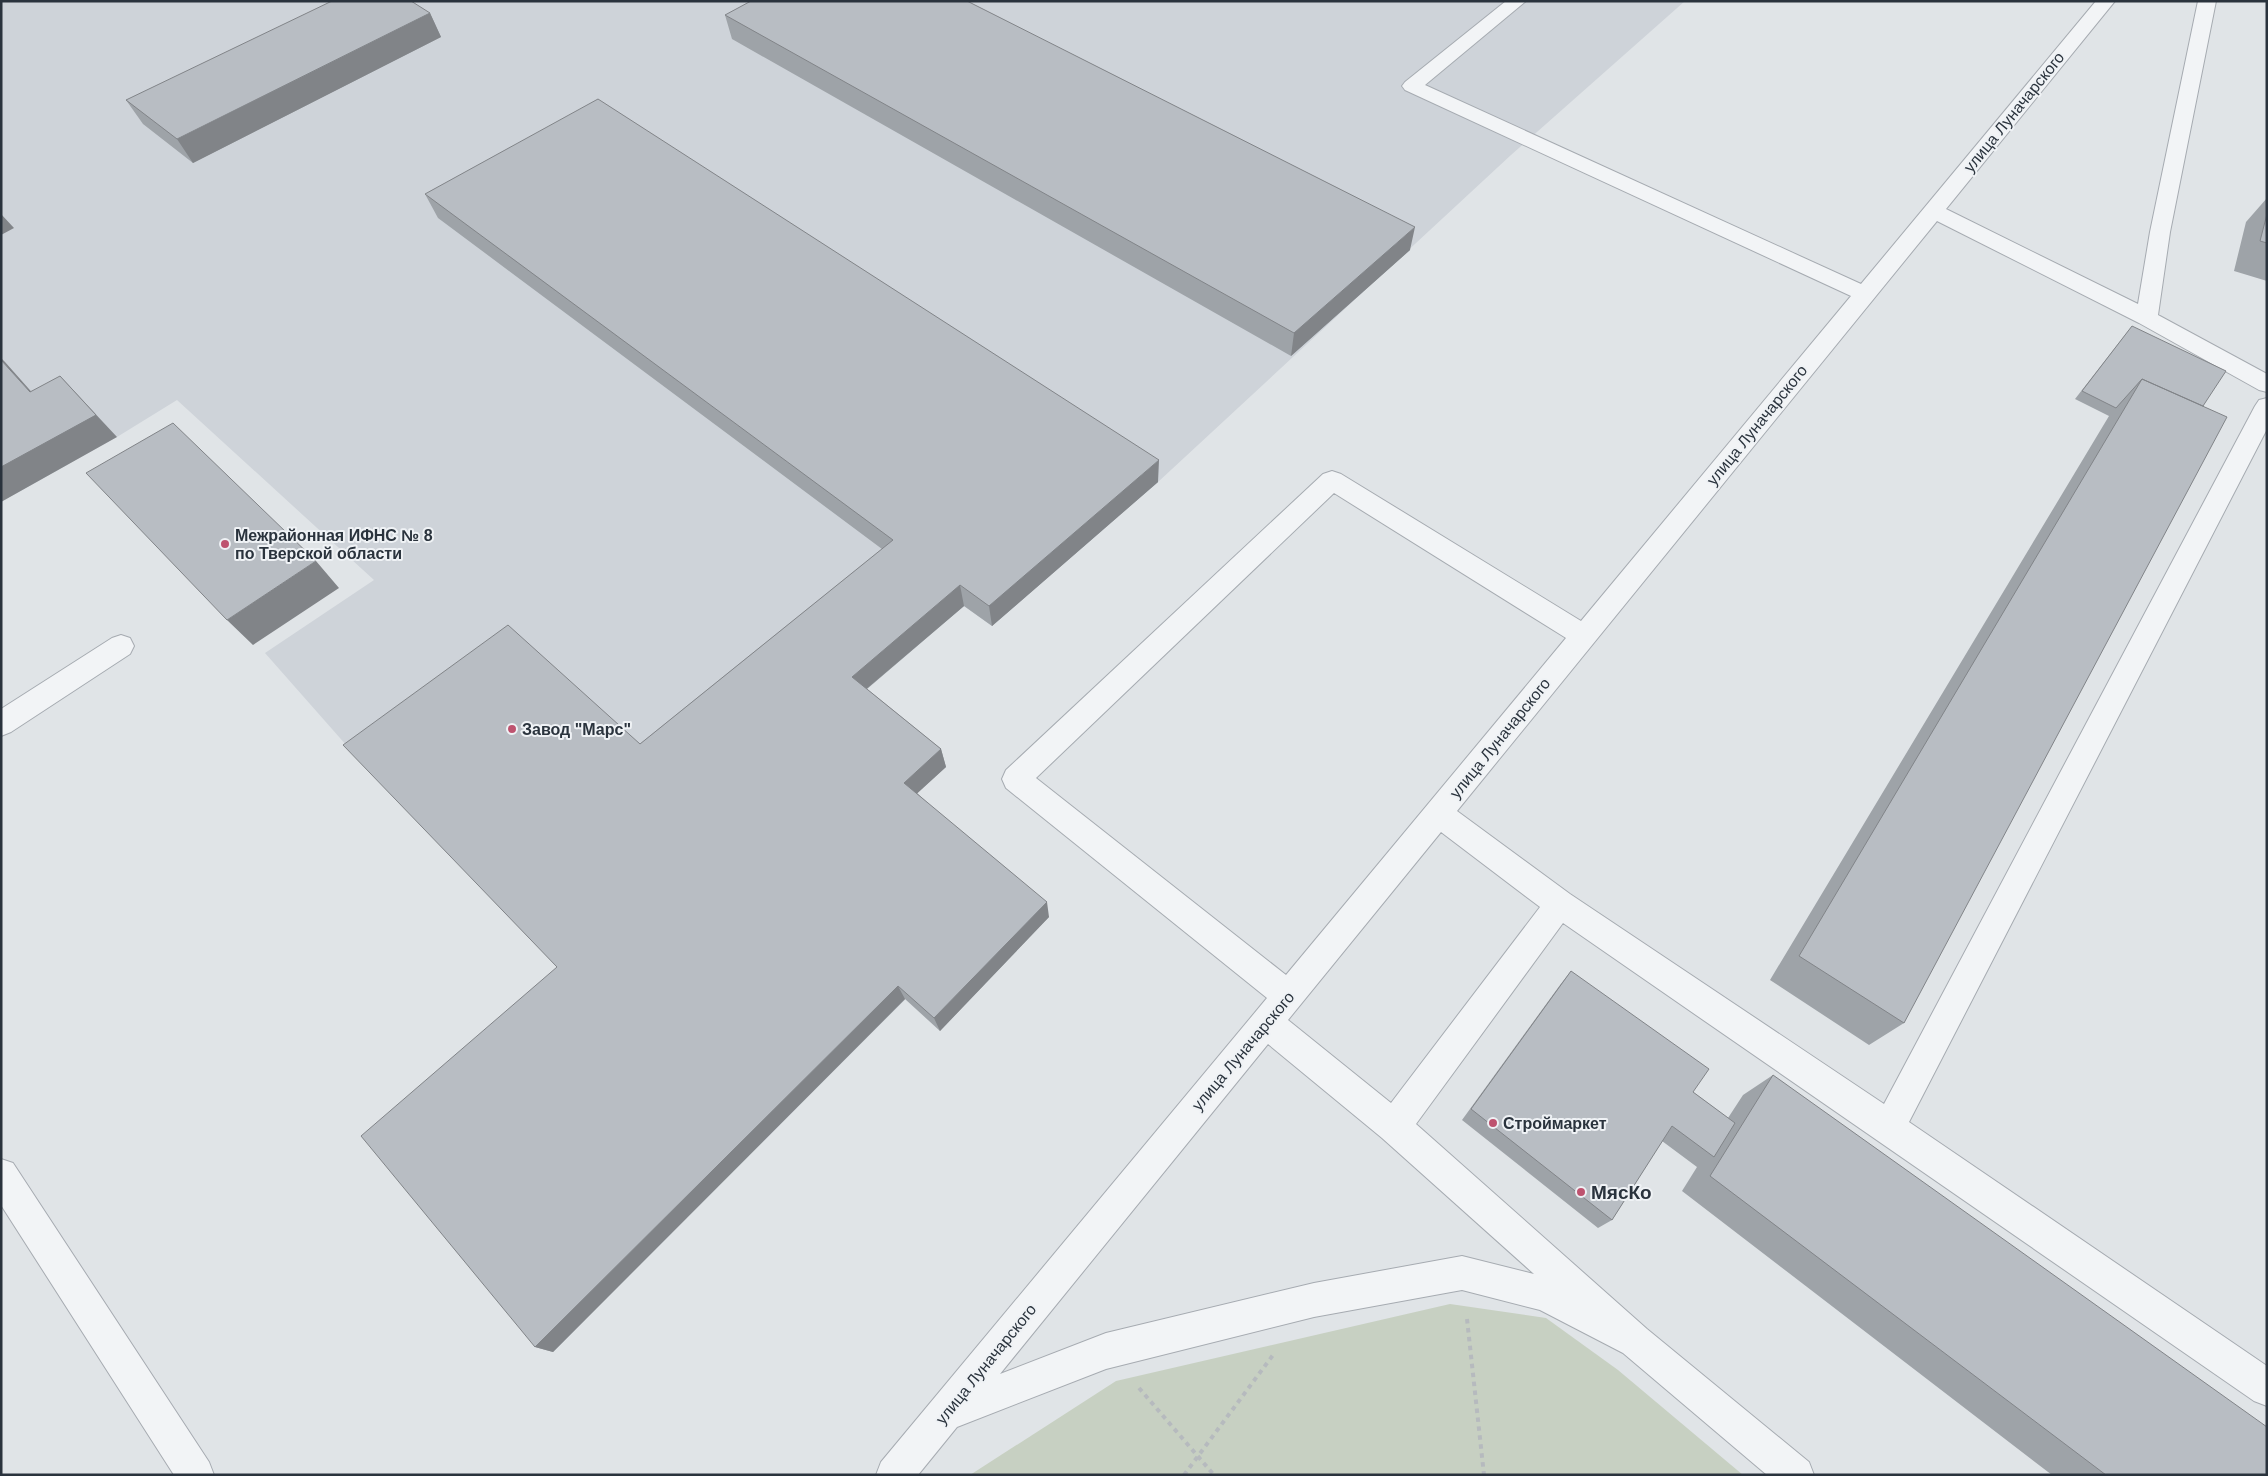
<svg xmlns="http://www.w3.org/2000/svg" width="2268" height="1476" font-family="Arial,sans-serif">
<rect width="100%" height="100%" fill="#e0e4e7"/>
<path fill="#ced3d9" d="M1 1H1685L1511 155 1158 482 992 626 964 606 858 696 910 800 905 1000 553 1352 383 1146 572 982 362 763 265 653 374 580 177 400 117 437 1 502Z"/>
<path fill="#c7d0c2" d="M1450 1304 1546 1318 1618 1370 1743 1475H970L1116 1381Z"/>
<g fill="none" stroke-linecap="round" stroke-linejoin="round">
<g stroke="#a6abb1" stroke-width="2">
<path id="minor" d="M1506 1H1526L1425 85 1861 284 2096 1H2115L1946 209 2138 304 2150 232 2198 1H2216L2170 232 2158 315 2267 374V392L2259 390 2139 323 1937 221 1457 811 1570 894 1884 1104 2255 406 2259 400 2267 398V429L1909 1122 2267 1366V1406L2254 1401 1563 923 1416 1124 1647 1329 1809 1462 1814 1475H1767L1623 1353 1540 1310 1462 1290 1314 1317 1106 1369 957 1427 918 1475H876L881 1462 1267 998 1006 788 1002 779 1006 770 1323 474 1332 471 1341 474 1581 621 1851 296 1405 90 1402 86 1405 82ZM1334 493 1566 638 1286 975 1036 778ZM1441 832 1540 907 1391 1103 1288 1020ZM1268 1044 1382 1138 1534 1274 1462 1256 1314 1283 1106 1333 1000 1374Z
M121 635 130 638 134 646 130 654 11 732 1 736V709L112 638Z
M1 1159 13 1163 209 1462 214 1475H174L1 1205Z"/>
</g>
<path stroke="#b6babe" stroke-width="4" stroke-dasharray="4.5 4.5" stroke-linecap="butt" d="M1467 1319 1484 1475
M1139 1388 1214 1475
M1184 1475 1273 1355"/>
<use href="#minor" fill="#f2f4f6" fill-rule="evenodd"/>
</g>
<path fill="#9ea3a8" d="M430 13 441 37 193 163 143 124 126 100Z
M725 15 1410 250 1291 356 732 39Z
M425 194 1158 482 992 626 964 606 867 689 941 749 946 767 917 793 1049 917 940 1031 905 999 553 1352 535 1347 557 967 640 744 882 549 438 218Z
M2267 198V281L2234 271 2246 222Z
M2132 326 2203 406 1904 1023 1869 1045 1770 980 2109 416 2075 399Z
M1571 971 1693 1092 1728 1118 1743 1095 1773 1075 2267 1475H2052L1682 1191 1697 1167 1662 1141 1612 1220 1598 1228 1462 1120 1560 985Z"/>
<path fill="#818488" d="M430 13 441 37 193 163 177 139Z
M1 214 14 228 1 235Z
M1415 227 1410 250 1291 356 1294 333Z
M1 358 5 362 52 415 30 392 1 360Z
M60 376 117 437 1 502V467Z
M1159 460 1158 482 992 626 989 606Z
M316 561 339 588 253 645 227 620Z
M960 585 964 606 858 696 852 677Z
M941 749 946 767 910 800 904 783Z
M1047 902 1049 917 940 1031 934 1018Z
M898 986 905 999 553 1352 535 1347Z"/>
<path fill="#b8bdc3" stroke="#818488" d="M332 1H411L430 13 177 139 126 100Z
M751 1H967L1415 227 1294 333 725 15Z
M598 99 1159 460 989 606 960 585 852 677 941 749 904 783 1047 902 934 1018 898 986 535 1347 361 1136 557 967 343 745 508 625 640 744 893 540 425 194Z
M2267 214V243L2260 241Z
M2132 326 2226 371 2203 406 2142 379 2116 408 2082 391Z
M1 360 30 392 60 376 96 415 1 467Z
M2142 379 2227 417 1904 1023 1799 956Z
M173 423 316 561 227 620 86 473Z
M1571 971 1709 1069 1693 1092 1735 1123 1714 1157 1672 1126 1612 1220 1471 1109Z
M1773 1075 2267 1427V1475H2106L1710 1176Z"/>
<g fill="#be536f" stroke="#eff2f5" stroke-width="2">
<circle cx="225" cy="544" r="5"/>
<circle cx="512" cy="729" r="5"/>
<circle cx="1493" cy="1123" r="5"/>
<circle cx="1581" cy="1192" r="5"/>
</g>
<g text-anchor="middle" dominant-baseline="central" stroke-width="4" stroke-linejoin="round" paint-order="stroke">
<g font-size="16" fill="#2a333d" stroke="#eff2f5">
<text transform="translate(2014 112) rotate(-51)">улица Луначарского</text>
<text transform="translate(1757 425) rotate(-51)">улица Луначарского</text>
<text transform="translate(1500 738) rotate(-51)">улица Луначарского</text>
<text transform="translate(1243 1051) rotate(-50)">улица Луначарского</text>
<text transform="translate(986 1364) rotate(-51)">улица Луначарского</text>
</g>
<g font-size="16" font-weight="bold" fill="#2a333d" stroke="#eff2f5" text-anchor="start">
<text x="235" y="535">Межрайонная ИФНС № 8<tspan x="235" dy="18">по Тверской области</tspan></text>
<text x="522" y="729">Завод "Марс"</text>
<text x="1503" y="1123">Строймаркет</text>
</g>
<g font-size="19" font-weight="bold" fill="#2a333d" stroke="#eff2f5" text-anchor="start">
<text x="1591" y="1192">МясКо</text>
</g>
</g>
<rect width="2268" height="1476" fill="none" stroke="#2a333d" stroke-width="5"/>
</svg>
